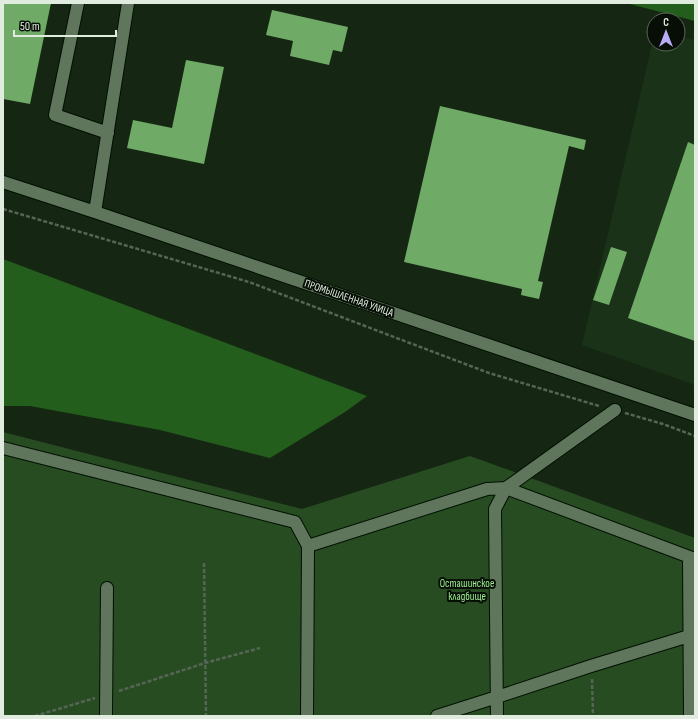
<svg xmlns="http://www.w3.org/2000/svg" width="698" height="719" font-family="'Sofia Sans Condensed',sans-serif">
<rect width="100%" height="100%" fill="#152712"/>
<path fill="#1a3217" d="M654 36V44H678V36L695 40V385L582 345Z"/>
<path fill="#274c22" d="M3 432 302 509 470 456 695 538V716H3Z"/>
<path fill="#245e1c" d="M624 3H695V21L626 3Z
M3 259 367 396 345 412 270 458 160 430 30 406H3Z"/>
<path fill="#6faa67" d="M3 3H51L30 104 3 99Z
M272 10 348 27 342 52 333 50 329 65 290 56 293 41 266 35Z
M186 60 224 67 204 164 127 148 133 120 172 128Z
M440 106 586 140 584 150 569 146 538 281 543 282 539 299 521 295 522 289 404 262Z
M688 142 695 145V341L628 318Z
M611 247 627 252 609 305 593 300Z"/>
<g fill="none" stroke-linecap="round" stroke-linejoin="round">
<g stroke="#011001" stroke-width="14">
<path id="minor" d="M78 3 55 115 108 133
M3 182 95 212 695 415
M95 212 128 3
M3 448 295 522 308 546
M689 557 690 716
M106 716 107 588
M307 716 308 546 487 489 506 488 695 559
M437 716 497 697 591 666 689 636
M497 716 495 509 506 488 615 410"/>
</g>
<path stroke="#566654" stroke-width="2.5" stroke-dasharray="4 2" stroke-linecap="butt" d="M3 209 249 282 489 373 599 406
M625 413 663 424 695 436
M204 563 206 716
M592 679 593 716
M119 691 205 663 260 648
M35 716 95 698"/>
<use href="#minor" stroke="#5f755c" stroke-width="12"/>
</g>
<g text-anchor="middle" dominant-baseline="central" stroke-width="4" stroke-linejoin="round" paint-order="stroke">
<g font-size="11" fill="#e0ecde" stroke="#060e05">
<text transform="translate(349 298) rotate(19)">ПРОМЫШЛЕННАЯ УЛИЦА</text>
</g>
<g font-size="11" fill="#9eed92" stroke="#060e05">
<text x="467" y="583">Осташинское<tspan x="467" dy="13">кладбище</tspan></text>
</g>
</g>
<rect width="698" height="719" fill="none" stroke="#e0ecde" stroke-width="8"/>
<g transform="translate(666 32)"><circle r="19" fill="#060e05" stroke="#5d675c"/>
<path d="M0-3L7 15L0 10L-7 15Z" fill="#b8abf7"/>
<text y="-6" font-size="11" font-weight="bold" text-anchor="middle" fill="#e0ecde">С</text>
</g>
<path d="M14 30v6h102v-6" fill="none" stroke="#e0ecde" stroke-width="2"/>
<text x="20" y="30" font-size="12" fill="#e0ecde" stroke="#060e05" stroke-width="3" paint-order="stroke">50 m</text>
</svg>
